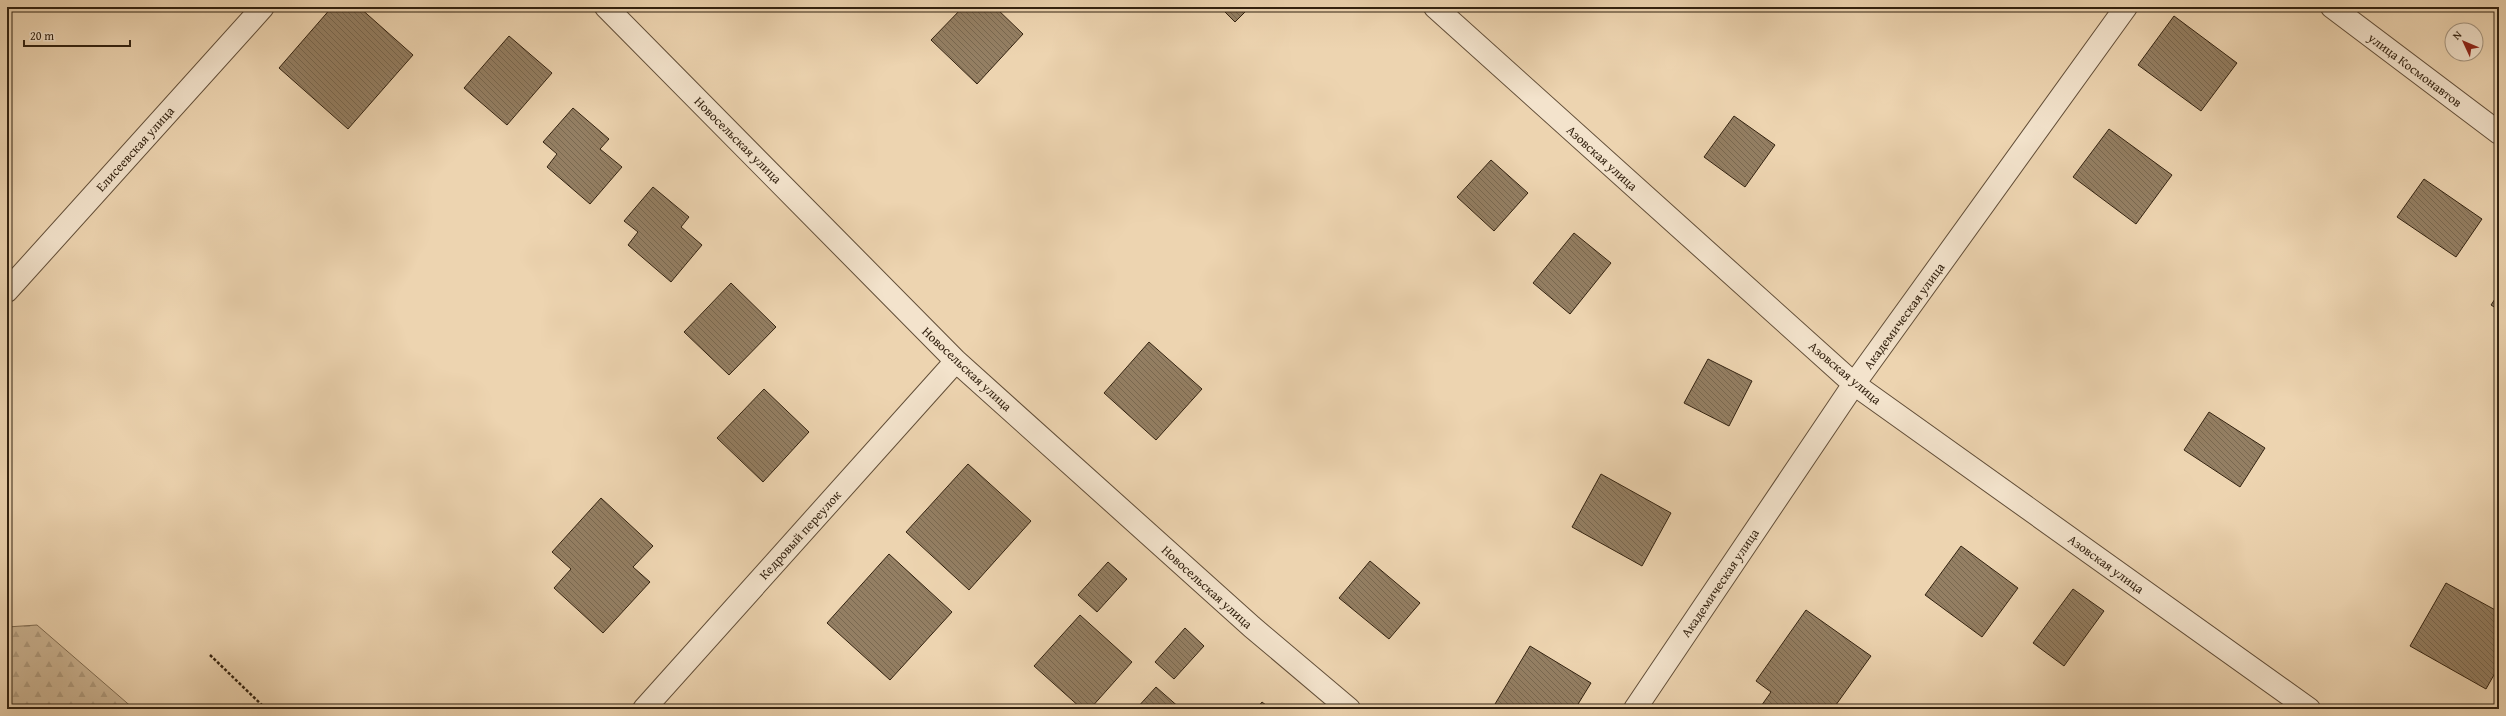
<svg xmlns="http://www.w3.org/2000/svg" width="2506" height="716" font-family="'Gentium Book Plus',serif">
<defs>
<pattern id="forest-firs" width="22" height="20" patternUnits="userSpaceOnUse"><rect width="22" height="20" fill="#cdb695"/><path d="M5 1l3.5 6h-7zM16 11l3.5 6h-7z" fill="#b09c7f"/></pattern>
<pattern id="building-back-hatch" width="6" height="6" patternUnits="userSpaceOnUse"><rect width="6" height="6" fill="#947f63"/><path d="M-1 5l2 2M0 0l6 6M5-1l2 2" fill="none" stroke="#796850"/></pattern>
</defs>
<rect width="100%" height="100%" fill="#edd4b0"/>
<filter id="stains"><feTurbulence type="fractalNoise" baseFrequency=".005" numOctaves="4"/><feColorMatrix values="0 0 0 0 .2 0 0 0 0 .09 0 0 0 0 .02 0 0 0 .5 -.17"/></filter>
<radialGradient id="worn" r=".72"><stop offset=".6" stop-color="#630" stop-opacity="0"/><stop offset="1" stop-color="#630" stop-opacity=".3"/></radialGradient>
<path fill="url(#forest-firs)" stroke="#806c52" d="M37 625 134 709H7V627Z"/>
<path fill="url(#building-back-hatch)" stroke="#332210" d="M332 7H359L413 55 348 129 279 68Z
M963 7H995L1023 34 977 84 931 40Z
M1220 7H1250L1235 22Z
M2174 16 2237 63 2201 111 2138 65Z
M509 36 552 73 507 125 464 88Z
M573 108 609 139 600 149 622 167 590 204 547 167 557 154 543 142Z
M1734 116 1775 145 1745 187 1704 157Z
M2109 129 2172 175 2136 224 2073 177Z
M1491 160 1528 193 1494 231 1457 197Z
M2424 179 2482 219 2456 257 2397 217Z
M653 187 689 217 681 227 702 245 671 282 628 245 638 232 624 221Z
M1574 233 1611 263 1570 314 1533 283Z
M731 283 776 327 729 375 684 332Z
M2499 293V310L2491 305Z
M1149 342 1202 389 1156 440 1104 393Z
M1708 359 1752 381 1729 426 1684 403Z
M764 389 809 432 763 482 717 438Z
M2209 412 2265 448 2240 487 2184 450Z
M968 464 1031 521 969 590 906 532Z
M1601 474 1671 513 1642 566 1572 527Z
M601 498 653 546 633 567 650 582 603 633 554 588 571 569 552 552Z
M1961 546 2018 588 1982 637 1925 595Z
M889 554 952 612 890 680 827 623Z
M1370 561 1420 603 1389 639 1339 598Z
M1108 562 1127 579 1097 612 1078 595Z
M2446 583 2499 612V666L2486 689 2410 646Z
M2073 589 2104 611 2064 666 2033 643Z
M1806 610 1871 656 1833 709H1759L1771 692 1756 681Z
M1080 615 1132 662 1090 709H1082L1034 666Z
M1185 628 1204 646 1174 679 1155 662Z
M1530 646 1591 683 1575 709H1492Z
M1156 687 1181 709H1136Z
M1262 702 1271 709H1256Z"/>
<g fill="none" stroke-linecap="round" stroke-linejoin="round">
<g stroke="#624e38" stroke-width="24">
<path id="minor" d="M606 7 956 361 1252 627 1349 709
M1435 7 1854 384 2309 709
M2332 7 2499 133
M7 291 263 7
M644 709 956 361
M1635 709 1854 384 2126 7"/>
</g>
<path stroke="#332210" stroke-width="2.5" stroke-dasharray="3 2" stroke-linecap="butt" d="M210 655 266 709"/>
<use href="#minor" stroke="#f3e3cc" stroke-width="22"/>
</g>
<g text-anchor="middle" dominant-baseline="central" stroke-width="3" stroke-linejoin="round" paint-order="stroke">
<g font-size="13" fill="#332210" stroke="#f3e3cc">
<text transform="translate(2415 70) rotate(37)">улица Космонавтов</text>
<text transform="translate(738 140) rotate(45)">Новосельская улица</text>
<text transform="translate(135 149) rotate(-48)">Елисеевская улица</text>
<text transform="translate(1602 158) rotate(42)">Азовская улица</text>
<text transform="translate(1904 316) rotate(-54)">Академическая улица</text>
<text transform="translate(967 369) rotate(43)">Новосельская улица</text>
<text transform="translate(1845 373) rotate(40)">Азовская улица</text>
<text transform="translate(800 535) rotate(-48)">Кедровый переулок</text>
<text transform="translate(2106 564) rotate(36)">Азовская улица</text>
<text transform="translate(1720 583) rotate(-56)">Академическая улица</text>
<text transform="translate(1207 587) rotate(42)">Новосельская улица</text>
</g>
</g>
<rect width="2506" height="716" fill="none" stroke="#edd4b0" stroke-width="24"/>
<rect x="8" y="8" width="2490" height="700" fill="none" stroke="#332210" stroke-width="2"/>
<rect x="12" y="12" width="2482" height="692" fill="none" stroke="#332210"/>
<g transform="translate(2464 42) rotate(314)"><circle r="19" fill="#f3e3cc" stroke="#a69681"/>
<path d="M0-3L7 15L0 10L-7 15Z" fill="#8f2418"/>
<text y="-6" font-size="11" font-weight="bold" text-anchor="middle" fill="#332210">N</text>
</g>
<path d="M24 40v6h106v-6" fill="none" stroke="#332210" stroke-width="2"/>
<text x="30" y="40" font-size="12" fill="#332210" stroke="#f3e3cc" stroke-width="3" paint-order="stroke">20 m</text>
<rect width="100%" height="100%" filter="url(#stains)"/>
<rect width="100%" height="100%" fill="url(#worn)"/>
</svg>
